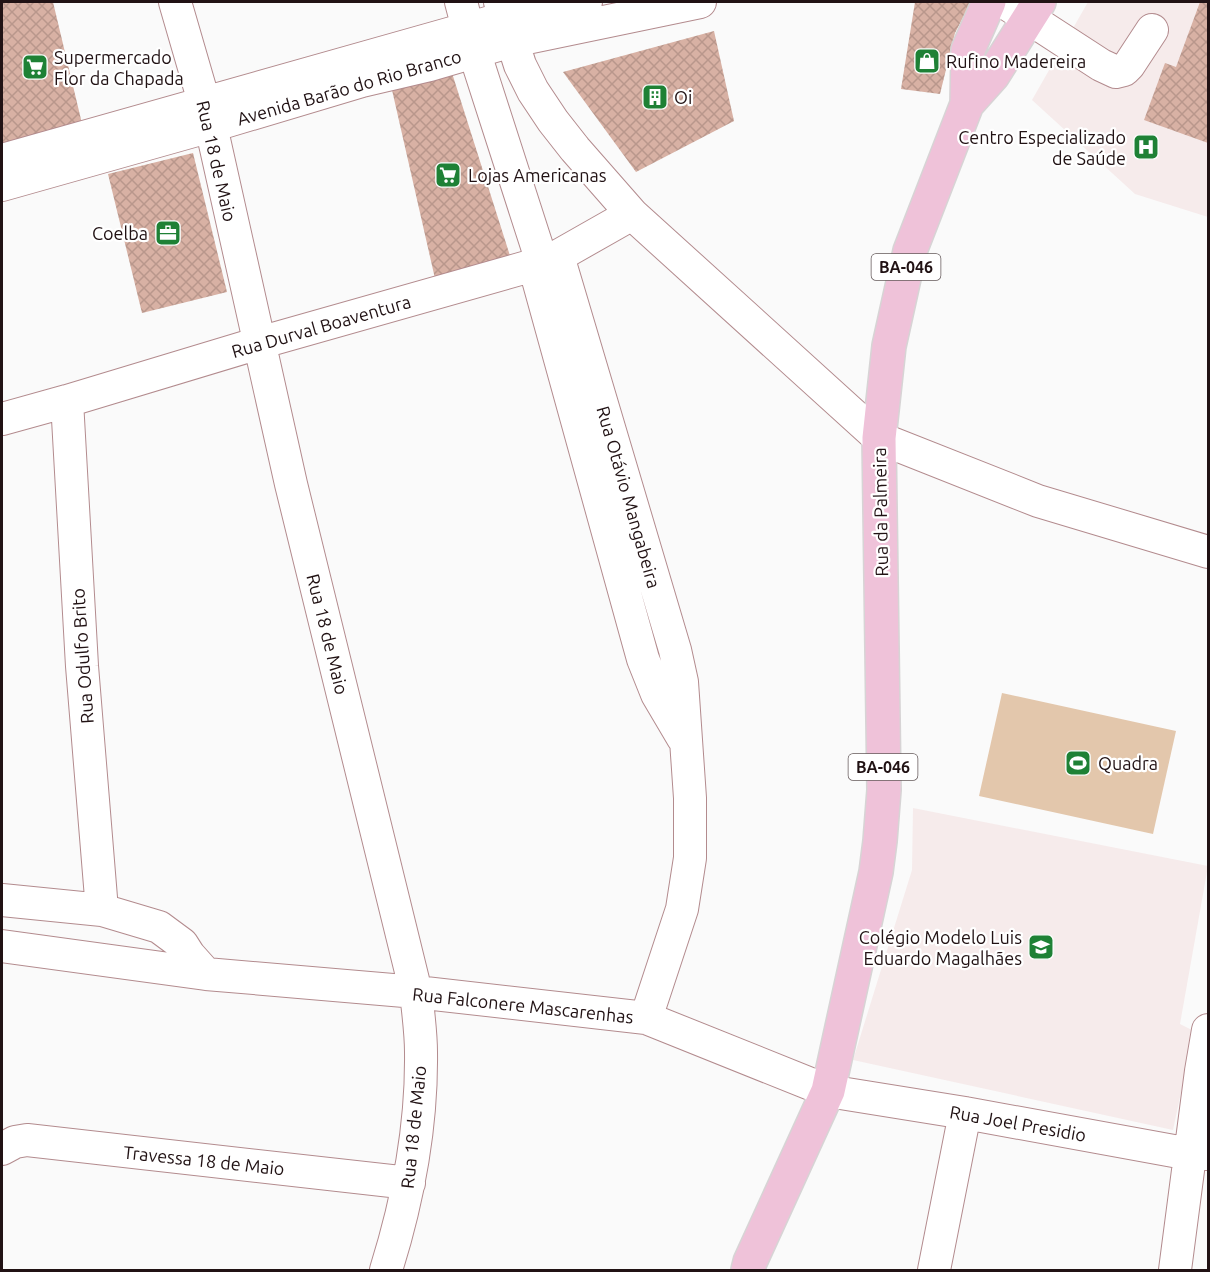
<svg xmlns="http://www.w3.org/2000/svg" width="1210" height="1272" font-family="Ubuntu,sans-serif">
<defs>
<pattern id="building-cross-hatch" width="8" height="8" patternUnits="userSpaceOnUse" patternTransform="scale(1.5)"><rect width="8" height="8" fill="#d8b1a4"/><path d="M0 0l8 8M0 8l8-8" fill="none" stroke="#b9978c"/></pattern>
</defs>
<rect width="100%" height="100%" fill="#fafafa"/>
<path fill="#f6ebeb" d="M1088 2H1208V217L1135 194 1032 100Z
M913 808 1208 866 1180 1024 1194 1031 1173 1130 853 1060 912 870Z"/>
<path fill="#e3c7ac" d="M1002 693 1176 731 1153 834 979 796Z"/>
<path fill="url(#building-cross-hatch)" d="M2 2H53L84 132 2 154Z
M915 2H971L955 33 940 94 901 89Z
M1200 2H1208V143L1144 120 1165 63 1176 67Z
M714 31 734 121 636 172 563 72Z
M452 73 511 259 436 283 392 90Z
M193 153 227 292 142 313 108 174Z"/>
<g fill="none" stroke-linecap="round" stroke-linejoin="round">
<g stroke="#b38b8e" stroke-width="34">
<path id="minor" d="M175 2 211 126 291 484 416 992C418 1012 421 1032 421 1052 422 1126 408 1200 386 1270
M461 2 474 51 542 262
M500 2 520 65 533 91 553 121 575 149 632 214 879 438 1038 501 1208 552
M1004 2 1101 65 1116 72 1124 70 1129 65 1152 30
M2 160 505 18 586 2
M2 185 211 126 362 81 430 65 512 41 700 2
M558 256 675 650 682 682 690 798V858L682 909 646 1018
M534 265 643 659 657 694 683 738
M67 401 82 666 102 910
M2 419 67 401 259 343 534 265 558 256 632 214
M2 900 102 910 159 927 182 944 189 955 206 974
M2 946 206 974 416 992 646 1018 828 1091 965 1113 1190 1154H1208
M2 1149 15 1142 27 1140 409 1183
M934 1270 965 1113
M1175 1270 1201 1071 1208 1030"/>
</g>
<g stroke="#d7d4d5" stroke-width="36">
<path id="major" d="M967 104 993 75 1039 2
M748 1270 750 1262 828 1091 876 872 880 841 884 790 879 438 889 346 910 251 967 104 968 50 989 2"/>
</g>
<use href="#minor" stroke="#fff" stroke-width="32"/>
<use href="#major" stroke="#efc2d9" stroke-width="33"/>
</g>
<defs>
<g id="shop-square" transform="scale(1.35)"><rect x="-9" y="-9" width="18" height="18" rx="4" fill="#1e8135" stroke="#fff"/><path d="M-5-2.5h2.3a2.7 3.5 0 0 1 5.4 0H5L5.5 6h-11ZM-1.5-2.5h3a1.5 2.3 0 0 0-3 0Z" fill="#fff"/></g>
<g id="supermarket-square" transform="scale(1.35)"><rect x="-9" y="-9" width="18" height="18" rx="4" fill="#1e8135" stroke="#fff"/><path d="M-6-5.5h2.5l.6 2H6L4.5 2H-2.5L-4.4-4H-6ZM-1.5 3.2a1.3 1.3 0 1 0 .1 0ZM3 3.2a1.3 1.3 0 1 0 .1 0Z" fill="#fff"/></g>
<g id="building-square" transform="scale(1.35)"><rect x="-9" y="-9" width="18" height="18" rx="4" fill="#1e8135" stroke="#fff"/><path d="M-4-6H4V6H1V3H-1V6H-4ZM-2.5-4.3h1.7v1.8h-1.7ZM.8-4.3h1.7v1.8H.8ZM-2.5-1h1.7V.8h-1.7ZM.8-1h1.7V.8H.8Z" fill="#fff"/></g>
<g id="hospital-square" transform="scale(1.35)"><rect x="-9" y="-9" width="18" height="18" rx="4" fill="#1e8135" stroke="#fff"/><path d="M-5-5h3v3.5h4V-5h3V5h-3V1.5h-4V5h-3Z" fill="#fff"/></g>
<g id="office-square" transform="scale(1.35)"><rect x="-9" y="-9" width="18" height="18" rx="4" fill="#1e8135" stroke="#fff"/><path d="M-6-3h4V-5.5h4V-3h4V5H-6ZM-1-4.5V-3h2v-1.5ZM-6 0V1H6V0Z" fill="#fff"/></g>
<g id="stadium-square" transform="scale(1.35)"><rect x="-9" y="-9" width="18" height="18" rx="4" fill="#1e8135" stroke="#fff"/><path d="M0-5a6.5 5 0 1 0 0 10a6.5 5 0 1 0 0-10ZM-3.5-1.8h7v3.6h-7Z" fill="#fff"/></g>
<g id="school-square" transform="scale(1.35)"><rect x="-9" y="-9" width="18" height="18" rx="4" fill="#1e8135" stroke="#fff"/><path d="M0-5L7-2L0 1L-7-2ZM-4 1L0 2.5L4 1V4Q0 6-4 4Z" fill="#fff"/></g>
</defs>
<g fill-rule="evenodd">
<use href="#shop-square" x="927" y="61"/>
<use href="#supermarket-square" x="35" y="67"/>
<use href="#building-square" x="655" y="97"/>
<use href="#hospital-square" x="1146" y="147"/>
<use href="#supermarket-square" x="448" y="175"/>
<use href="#office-square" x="168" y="233"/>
<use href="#stadium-square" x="1078" y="763"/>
<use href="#school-square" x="1041" y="947"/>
</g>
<g text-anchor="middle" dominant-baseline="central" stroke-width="4.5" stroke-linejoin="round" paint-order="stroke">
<g fill="#fff" stroke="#64595a" stroke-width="1.5">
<rect x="871.5" y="254" width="69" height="26" rx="4.5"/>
<rect x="848.5" y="754" width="69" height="26" rx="4.5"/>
</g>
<g font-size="16" font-weight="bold" fill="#211214">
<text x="906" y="267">BA-046</text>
<text x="883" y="767">BA-046</text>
</g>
<g font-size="18" fill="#211214" stroke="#fff" text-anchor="start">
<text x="54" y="57">Supermercado<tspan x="54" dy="21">Flor da Chapada</tspan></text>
<text x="946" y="61">Rufino Madereira</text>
<text x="674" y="97">Oi</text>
<text x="1126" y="137" text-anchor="end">Centro Especializado<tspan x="1126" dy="21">de Saúde</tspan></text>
<text x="468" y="175">Lojas Americanas</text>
<text x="148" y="233" text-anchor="end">Coelba</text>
<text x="1098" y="763">Quadra</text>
<text x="1022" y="937" text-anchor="end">Colégio Modelo Luis<tspan x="1022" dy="21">Eduardo Magalhães</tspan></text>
</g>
<g font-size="18" fill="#211214" stroke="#fff">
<text transform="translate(349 87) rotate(-16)">Avenida Barão do Rio Branco</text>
<text transform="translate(217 161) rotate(77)">Rua 18 de Maio</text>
<text transform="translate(321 326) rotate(-16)">Rua Durval Boaventura</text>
<text transform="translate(629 497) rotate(74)">Rua Otávio Mangabeira</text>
<text transform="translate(880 512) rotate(-91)">Rua da Palmeira</text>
<text transform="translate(328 634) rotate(76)">Rua 18 de Maio</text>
<text transform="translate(82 656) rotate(-94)">Rua Odulfo Brito</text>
<text transform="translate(523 1005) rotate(6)">Rua Falconere Mascarenhas</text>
<text transform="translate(1018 1123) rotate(10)">Rua Joel Presidio</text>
<text transform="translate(413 1127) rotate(-84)">Rua 18 de Maio</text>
<text transform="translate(204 1160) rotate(6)">Travessa 18 de Maio</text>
</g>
</g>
<rect width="1210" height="1272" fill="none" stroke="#211214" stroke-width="6"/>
</svg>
